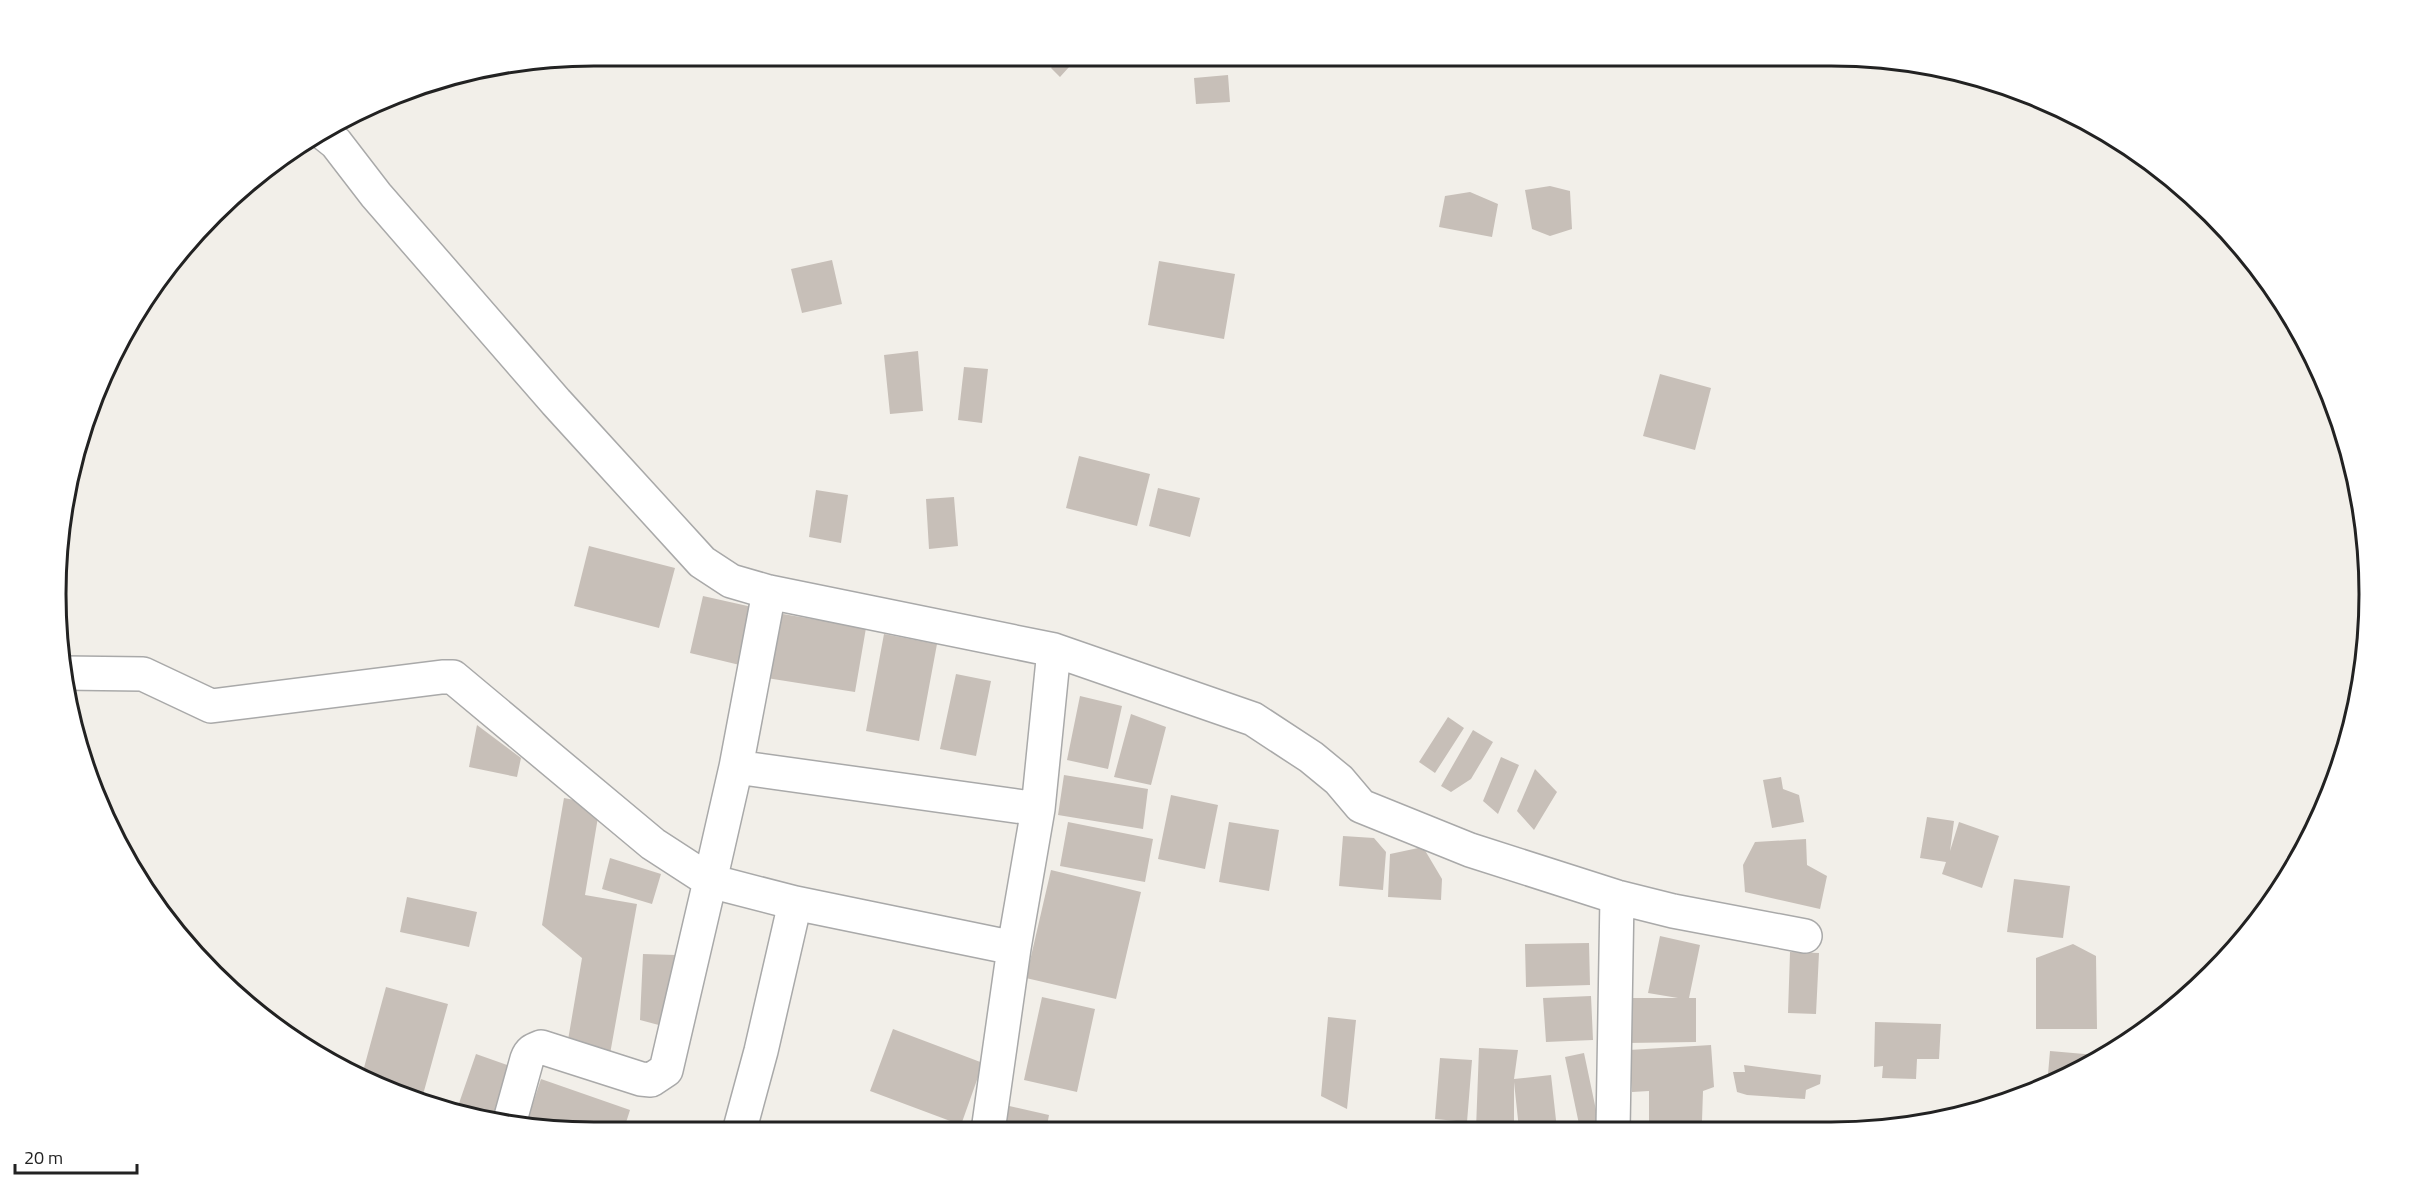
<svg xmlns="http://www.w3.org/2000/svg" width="2425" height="1188" font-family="'Titillium Web',sans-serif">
<rect width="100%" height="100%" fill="#f2efe9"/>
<path fill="#c7bfb8" d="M1061 56H1079L1060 77 1051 68Z
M1228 75 1230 102 1196 104 1194 78Z
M1550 186 1570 191 1572 229 1550 236 1532 229 1525 190Z
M1470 192 1498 204 1492 237 1439 227 1445 196Z
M832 260 842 304 802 313 791 269Z
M1159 261 1235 274 1224 339 1148 325Z
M918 351 923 411 890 414 884 355Z
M964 367 988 369 982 423 958 420Z
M1660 374 1711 388 1695 450 1643 436Z
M1079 456 1150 474 1137 526 1066 508Z
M1158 488 1200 498 1190 537 1149 526Z
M816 490 848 495 841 543 809 537Z
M954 497 958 546 929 549 926 499Z
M589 546 675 568 659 628 574 606Z
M703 596 761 609 748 667 690 653Z
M771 612 866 628 855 692 761 677Z
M884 634 937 644 919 741 866 731Z
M956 674 991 681 976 756 940 749Z
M1080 696 1122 706 1108 769 1067 760Z
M1131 714 1166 727 1151 785 1114 777Z
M1448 717 1464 728 1435 773 1419 762Z
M477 725 521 758 517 777 469 767Z
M1473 730 1493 742 1471 779 1451 792 1441 786Z
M1501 757 1519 765 1498 814 1483 801Z
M1535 769 1557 792 1534 830 1517 811Z
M1064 775 1148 789 1143 829 1058 815Z
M1781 777 1783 789 1799 795 1804 822 1772 828 1763 780Z
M1171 795 1218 805 1205 869 1158 859Z
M564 798 600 805 585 895 637 904 610 1054 567 1046 582 958 542 925Z
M1927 817 1954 821 1950 851 1959 822 1999 836 1982 888 1942 874 1946 862 1920 858Z
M1068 822 1153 839 1145 882 1060 866Z
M1229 822 1279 830 1269 891 1219 882Z
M1343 836 1374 838 1386 852 1383 890 1339 886Z
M1806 839 1807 865 1827 876 1820 909 1745 892 1743 865 1755 842Z
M1423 847 1442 879 1441 900 1388 897 1390 854Z
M610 858 661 874 652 904 602 889Z
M1051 870 1141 892 1116 999 1026 978Z
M2014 879 2070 886 2063 938 2007 932Z
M407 897 477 912 469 947 400 932Z
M1660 936 1700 945 1689 998H1696V1042L1626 1043V998H1678L1648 993Z
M1589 943 1590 985 1526 987 1525 944Z
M2073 944 2096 956 2097 1029H2036V958Z
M1790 952 1819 953 1816 1014 1788 1013Z
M643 954 676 955 670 1028 640 1020Z
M386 987 448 1004 421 1102 388 1091 362 1075Z
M1591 996 1593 1040 1546 1042 1543 998Z
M1042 997 1095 1009 1077 1092 1024 1080Z
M1328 1017 1356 1020 1347 1109 1321 1096Z
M1875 1022 1941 1024 1939 1059H1917L1916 1079 1882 1078 1883 1066 1874 1067Z
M893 1029 983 1063 961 1125 870 1091Z
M1711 1045 1714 1087 1703 1091 1702 1121H1649V1091L1632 1092 1629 1050Z
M1479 1048 1518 1050 1514 1079 1551 1075 1557 1129H1519L1514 1082V1129H1476Z
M2050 1051 2096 1055 2095 1058 2047 1086Z
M1584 1053 1600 1129H1580L1565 1057Z
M476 1054 510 1066 492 1122 456 1112Z
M1440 1058 1472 1060 1467 1122 1435 1119Z
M1744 1065 1821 1075 1820 1084 1806 1090 1805 1099 1747 1095 1737 1092 1733 1072H1745Z
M541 1079 630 1110 623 1132 563 1129 528 1118Z
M1005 1105 1049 1115 1046 1131H1000Z
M1707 1125V1129H1635V1126Z"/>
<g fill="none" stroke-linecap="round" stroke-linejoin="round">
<g stroke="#a9a9a9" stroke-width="36">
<path id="street" d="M1054 650 1253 719 1311 757 1339 780 1361 806 1470 850 1617 897 1673 911 1805 936
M63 673 143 674 211 706 442 677H453L653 844 710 881 736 767 1038 809 1054 650 769 592 731 581 702 562 556 402 376 195 336 143 326 135
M736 767 769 592
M795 903 1014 948
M509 1124 527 1059C530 1051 533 1050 541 1047L641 1079 651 1080 666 1070 710 881 795 903 761 1051 739 1132
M1613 1129 1617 897
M988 1131 1014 948 1038 809"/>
</g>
<use href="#street" stroke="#fff" stroke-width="33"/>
</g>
<path d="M0 0H2425V1188H0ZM594 66H1831A528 528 0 0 1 2359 594V594A528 528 0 0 1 1831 1122H594A528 528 0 0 1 66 594V594A528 528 0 0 1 594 66Z" fill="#fff" fill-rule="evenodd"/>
<path fill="none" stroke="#222" stroke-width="3" d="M594 66H1831A528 528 0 0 1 2359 594V594A528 528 0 0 1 1831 1122H594A528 528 0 0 1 66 594V594A528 528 0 0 1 594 66Z"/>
<path d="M15 1164v9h122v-9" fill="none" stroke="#222222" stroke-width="3"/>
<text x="24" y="1164" font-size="18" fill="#222222" stroke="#ffffff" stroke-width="4.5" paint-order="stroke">20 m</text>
</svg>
